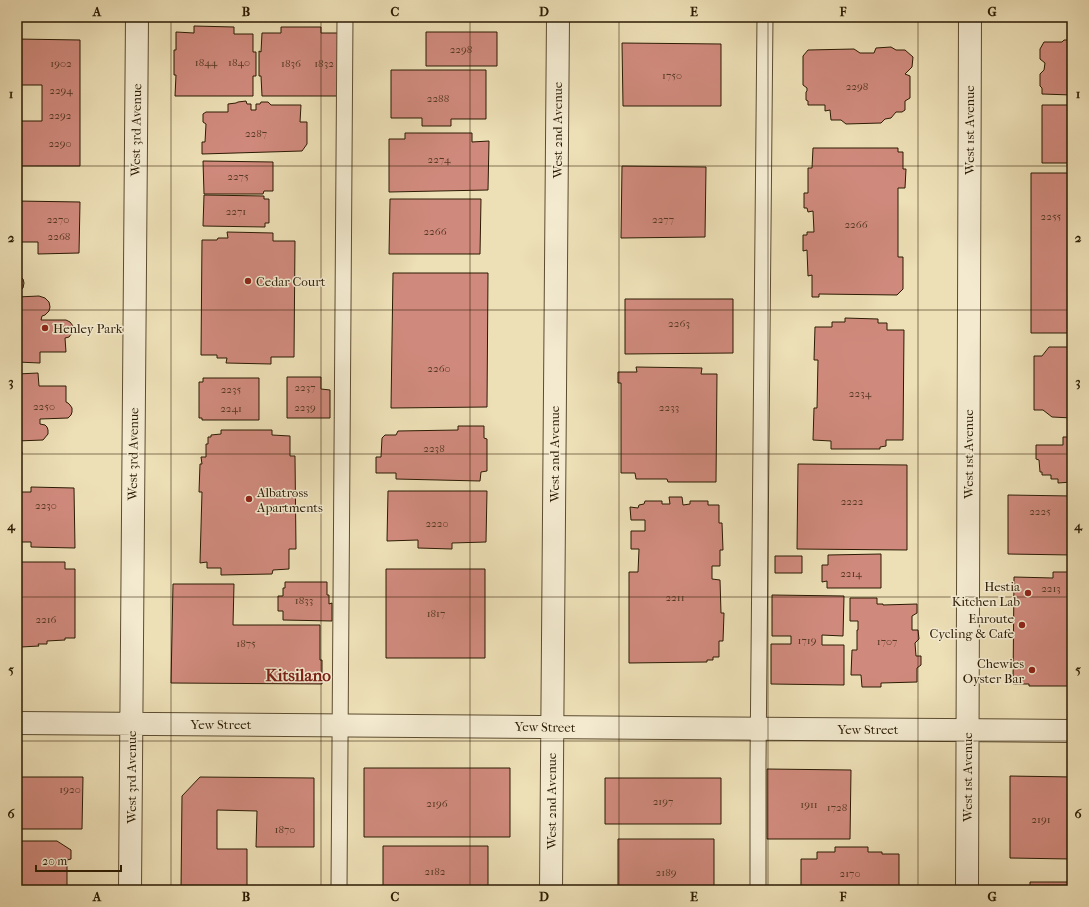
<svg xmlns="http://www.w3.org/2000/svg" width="1089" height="907" font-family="'IM FELL French Canon',serif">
<rect width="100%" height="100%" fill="#eddfb6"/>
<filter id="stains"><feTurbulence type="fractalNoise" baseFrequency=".005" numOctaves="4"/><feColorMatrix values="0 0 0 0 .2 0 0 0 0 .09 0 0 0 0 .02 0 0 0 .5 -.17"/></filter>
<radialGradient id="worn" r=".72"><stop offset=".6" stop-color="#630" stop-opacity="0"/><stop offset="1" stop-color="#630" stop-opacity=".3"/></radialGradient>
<path fill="#d08a7d" stroke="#2b1b03" d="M194 26 234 27V34H253V52H256V76H253V96H175L176 75H174V50H176V32L194 33Z
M281 27H321V33H340L338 96H262L261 76H259V51L261 52 262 33H281Z
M426 32H497V66H426Z
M17 39 80 40V166H17V121H42V85H17Z
M1064 40H1070L1072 43V95L1042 94V88L1040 86V74L1044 70 1045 63 1040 59V49L1044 42H1062Z
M622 43 721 44V106H623Z
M891 47 896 50H905L913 57 912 67 905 74 910 76V98L905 101V110L902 112H896L891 118 885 119 881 123 846 124 841 120H831L830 110 825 111V105H808V101L806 100V92L807 91V88L803 85V56L808 50 854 49 860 53H874L876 48Z
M391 70H486V119H451V126H422V118H391Z
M246 101 247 104H251V110H256V104H260L261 102H268L271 105H301L300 122H307V144L302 151 202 154V142H205L206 124 203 122V114L206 112H228V104L236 103 238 102Z
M1042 105H1072V163H1042Z
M405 133H472V142L489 141 488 190 389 192V139H405Z
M813 148H898V152H903V169H906L905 188H898V257H903V289L897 295 819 294V297H812V275L808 276 807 250 803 251V235H807V232H814L813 211 808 212 807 208H804V193H808V168H812Z
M203 161 273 162V191H264L263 194H204Z
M622 166 706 167 705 237 621 238Z
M1031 173H1072V333H1031Z
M204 195 264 196V199H269V223H265V227L203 226Z
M390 199H481L480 254H389Z
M17 201 80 202 79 253 38 254V242H17Z
M227 232 273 233V241H295L294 357H271V364L226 363 227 358H217V355H201L202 240H217L218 238H228Z
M393 273H488L487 407 391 408Z
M17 275 23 279 24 283 23 288 19 292 17 293Z
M39 296 45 298 49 302 50 307 49 311 45 315 42 316 41 320H66L70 322 73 326V330L72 333 69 337 65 338 66 352H40V363L17 362V297Z
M625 299H733V353L625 354Z
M845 318 878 319V323H887V330H904L903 440H886V446L880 447V449H831V441L813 440 814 408H817L818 360H814L815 327H832V322H845Z
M1049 347H1072V418L1052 417 1043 410H1034V356H1042Z
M636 367 702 368 701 374H717L716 482H668L667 479H636L635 473H621V383H618V372H637Z
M38 373 39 386H66V402L68 403 70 405 72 408V412L71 415 68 418 40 419V424L45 425 47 427 48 430V434L43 440 17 441V374Z
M287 377H321V389L330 390V418H287Z
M203 378H259V420H202V418H199V382H203Z
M458 426H484V438L487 439V471L481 472 480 481 396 479V473H376V457H381L382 438 385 435H396L398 431 458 430Z
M221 430H272V435L290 436V456H295L296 549H289V569L273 570 272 574 221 575V568H207V562L200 563 202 492H199L200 464H202L201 457H206V444H208V437H211V435L221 434Z
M1063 437H1072V482L1058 483V479H1051V475H1042V472H1040L1039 460 1036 459V445H1063Z
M17 447H18L22 452 21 460 17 462Z
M798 464 907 465V550L797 549Z
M31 487 74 488 75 548 31 547V542H17V492H31Z
M388 491H487L486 542 452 543V549L418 548V540L387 541Z
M1008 495 1072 496V555L1008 554Z
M669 497H682L683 505 690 504V501H708V505H719V523H722L723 550H720V566H712V579L720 580 721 613H724L723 641H719V657H713V660H707V662L629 663V572H638L639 549H631V531H645V520H631L630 507 638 508 639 505 644 504 645 501H662V504H670Z
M881 554V588H827V581L822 582V565H828V555Z
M775 556H802V573H775Z
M17 562H65V569H75V638H65V640L47 641V644H38L39 646 21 647V650H17V600L20 599V596L17 597Z
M386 569H485V658H386Z
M1053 572H1072V686H1029V684H1013L1014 577 1053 578Z
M285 582H327V595H329V604L332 603V621L283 620V611H278V596H283V588H285Z
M173 584H234L233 625H320V660H322V684L171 683Z
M772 595 844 596 843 636 822 635V645H844V685L771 684V644H791V636H772Z
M850 598H877V604H883V605L917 604V613L912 616V630H918L919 639 915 643 916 656H921V665L917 668V682L881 683V687H862L861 675H851L852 650H857V630H858V621H850Z
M364 768H510V837H364Z
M767 769 851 770 850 839H767Z
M1010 776 1072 777 1071 859 1010 858Z
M17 777H83L82 829H17Z
M200 777 314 778V847H256L257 811 217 810V849H247V890H181L182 796Z
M605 778H721V824H605Z
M618 839H714V890H618Z
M17 841H57L71 850V859L67 860V890H17Z
M383 846H488V890H383Z
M835 847H868V852H882V854H899V890H806V886H801V859H817V852H835Z
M1030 882H1072V890H1030Z"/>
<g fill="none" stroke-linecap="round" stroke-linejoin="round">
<g stroke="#5c4c30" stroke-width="17">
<path id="service" d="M339 890 345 17
M758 890V763L765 17"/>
</g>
<g stroke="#5c4c30" stroke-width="24">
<path id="minor" d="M17 723 1072 731
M130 890 137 17
M551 890 558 17
M967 890 970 17"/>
</g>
<use href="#service" stroke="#f3ead0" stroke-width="15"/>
<use href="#minor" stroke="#f3ead0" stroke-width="22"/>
</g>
<path fill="none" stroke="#2b1b03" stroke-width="1" stroke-opacity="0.55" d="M171 17V890M321 17V890M470 17V890M619 17V890M768 17V890M918 17V890M17 166H1072M17 310H1072M17 454H1072M17 597H1072M17 741H1072"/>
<g fill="#8f2418" stroke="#f3ead0" stroke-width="1.5">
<circle cx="248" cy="281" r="4"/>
<circle cx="45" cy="328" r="4"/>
<circle cx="249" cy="499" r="4"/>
<circle cx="1028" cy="593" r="4"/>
<circle cx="1022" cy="625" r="4"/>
<circle cx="1032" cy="670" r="4"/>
</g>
<g text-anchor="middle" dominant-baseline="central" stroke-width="3" stroke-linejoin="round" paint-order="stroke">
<g font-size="11" fill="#543722">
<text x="461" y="49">2298</text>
<text x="206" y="62">1844</text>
<text x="239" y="62">1840</text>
<text x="61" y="63">1902</text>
<text x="291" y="63">1836</text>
<text x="324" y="63">1832</text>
<text x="672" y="75">1750</text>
<text x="857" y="86">2298</text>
<text x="61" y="90">2294</text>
<text x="438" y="98">2288</text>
<text x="60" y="115">2292</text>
<text x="256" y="133">2287</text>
<text x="60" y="143">2290</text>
<text x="439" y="159">2274</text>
<text x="238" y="176">2275</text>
<text x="236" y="211">2271</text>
<text x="1051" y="216">2255</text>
<text x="58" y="219">2270</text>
<text x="663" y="219">2277</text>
<text x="856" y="224">2266</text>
<text x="435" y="231">2266</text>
<text x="59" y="236">2268</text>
<text x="679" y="323">2263</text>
<text x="439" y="368">2260</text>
<text x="305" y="387">2237</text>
<text x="231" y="389">2235</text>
<text x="860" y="393">2234</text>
<text x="44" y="406">2250</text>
<text x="305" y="407">2239</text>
<text x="669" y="407">2233</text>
<text x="231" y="408">2241</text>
<text x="434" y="448">2238</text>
<text x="852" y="501">2222</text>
<text x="46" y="505">2230</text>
<text x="1040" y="511">2225</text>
<text x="437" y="523">2220</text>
<text x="851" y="573">2214</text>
<text x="1051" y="588">2213</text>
<text x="675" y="597">2211</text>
<text x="304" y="600">1833</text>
<text x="436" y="613">1817</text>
<text x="46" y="619">2216</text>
<text x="807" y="640">1719</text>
<text x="887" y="641">1707</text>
<text x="246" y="643">1875</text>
<text x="70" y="789">1920</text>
<text x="663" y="801">2197</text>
<text x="437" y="803">2196</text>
<text x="809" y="804">1911</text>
<text x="837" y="807">1728</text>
<text x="1041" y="819">2191</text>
<text x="285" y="829">1870</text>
<text x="435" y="871">2182</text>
<text x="666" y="872">2189</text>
<text x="850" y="873">2170</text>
</g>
<g font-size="13" fill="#2b1b03" stroke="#f3ead0">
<text transform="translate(136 130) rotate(-89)">West 3rd Avenue</text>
<text transform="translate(557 130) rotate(-90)">West 2nd Avenue</text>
<text transform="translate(969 130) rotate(-90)">West 1st Avenue</text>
<text transform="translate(133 454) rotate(-89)">West 3rd Avenue</text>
<text transform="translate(554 454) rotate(-90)">West 2nd Avenue</text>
<text transform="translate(968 454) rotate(-90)">West 1st Avenue</text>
<text x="221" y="724">Yew Street</text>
<text transform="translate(545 727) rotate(1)">Yew Street</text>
<text x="868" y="729">Yew Street</text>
<text transform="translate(131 777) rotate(-90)">West 3rd Avenue</text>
<text transform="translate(967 777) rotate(-90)">West 1st Avenue</text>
<text transform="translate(551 801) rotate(-90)">West 2nd Avenue</text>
</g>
<g font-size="13" fill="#2b1b03" stroke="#f3ead0" text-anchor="start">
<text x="256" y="281">Cedar Court</text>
<text x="53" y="328">Henley Park</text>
<text x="257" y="492">Albatross<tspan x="257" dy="15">Apartments</tspan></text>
<text x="1020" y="586" text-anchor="end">Hestia<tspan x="1020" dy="15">Kitchen Lab</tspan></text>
<text x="1014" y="618" text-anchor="end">Enroute<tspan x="1014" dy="15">Cycling &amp; Cafe</tspan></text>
<text x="1024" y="663" text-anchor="end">Chewies<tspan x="1024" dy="15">Oyster Bar</tspan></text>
</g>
<g font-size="17" font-weight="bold" fill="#7a1f14" stroke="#f3ead0">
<text x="298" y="675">Kitsilano</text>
</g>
</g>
<rect width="1089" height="907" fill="none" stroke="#eddfb6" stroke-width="44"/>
<path d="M36 865v6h85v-6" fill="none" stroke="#2b1b03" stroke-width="2"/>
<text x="42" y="865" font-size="12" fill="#2b1b03" stroke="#f3ead0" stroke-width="3" paint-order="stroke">20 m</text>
<rect x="22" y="22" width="1045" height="863" fill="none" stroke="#2b1b03" stroke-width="1.5"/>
<g font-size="13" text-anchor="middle" font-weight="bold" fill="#2b1b03">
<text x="97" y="16">A</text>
<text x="246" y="16">B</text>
<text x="395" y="16">C</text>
<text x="544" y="16">D</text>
<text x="694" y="16">E</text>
<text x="843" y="16">F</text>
<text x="992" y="16">G</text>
<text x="11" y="98">1</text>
<text x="1078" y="98">1</text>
<text x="11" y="242">2</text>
<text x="1078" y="242">2</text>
<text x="11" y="386">3</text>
<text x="1078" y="386">3</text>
<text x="11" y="530">4</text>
<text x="1078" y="530">4</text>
<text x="11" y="674">5</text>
<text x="1078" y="674">5</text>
<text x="11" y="818">6</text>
<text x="1078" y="818">6</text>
<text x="97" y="901">A</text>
<text x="246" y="901">B</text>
<text x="395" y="901">C</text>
<text x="544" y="901">D</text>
<text x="694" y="901">E</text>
<text x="843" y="901">F</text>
<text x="992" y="901">G</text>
</g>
<rect width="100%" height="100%" filter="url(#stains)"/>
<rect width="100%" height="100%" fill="url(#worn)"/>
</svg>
